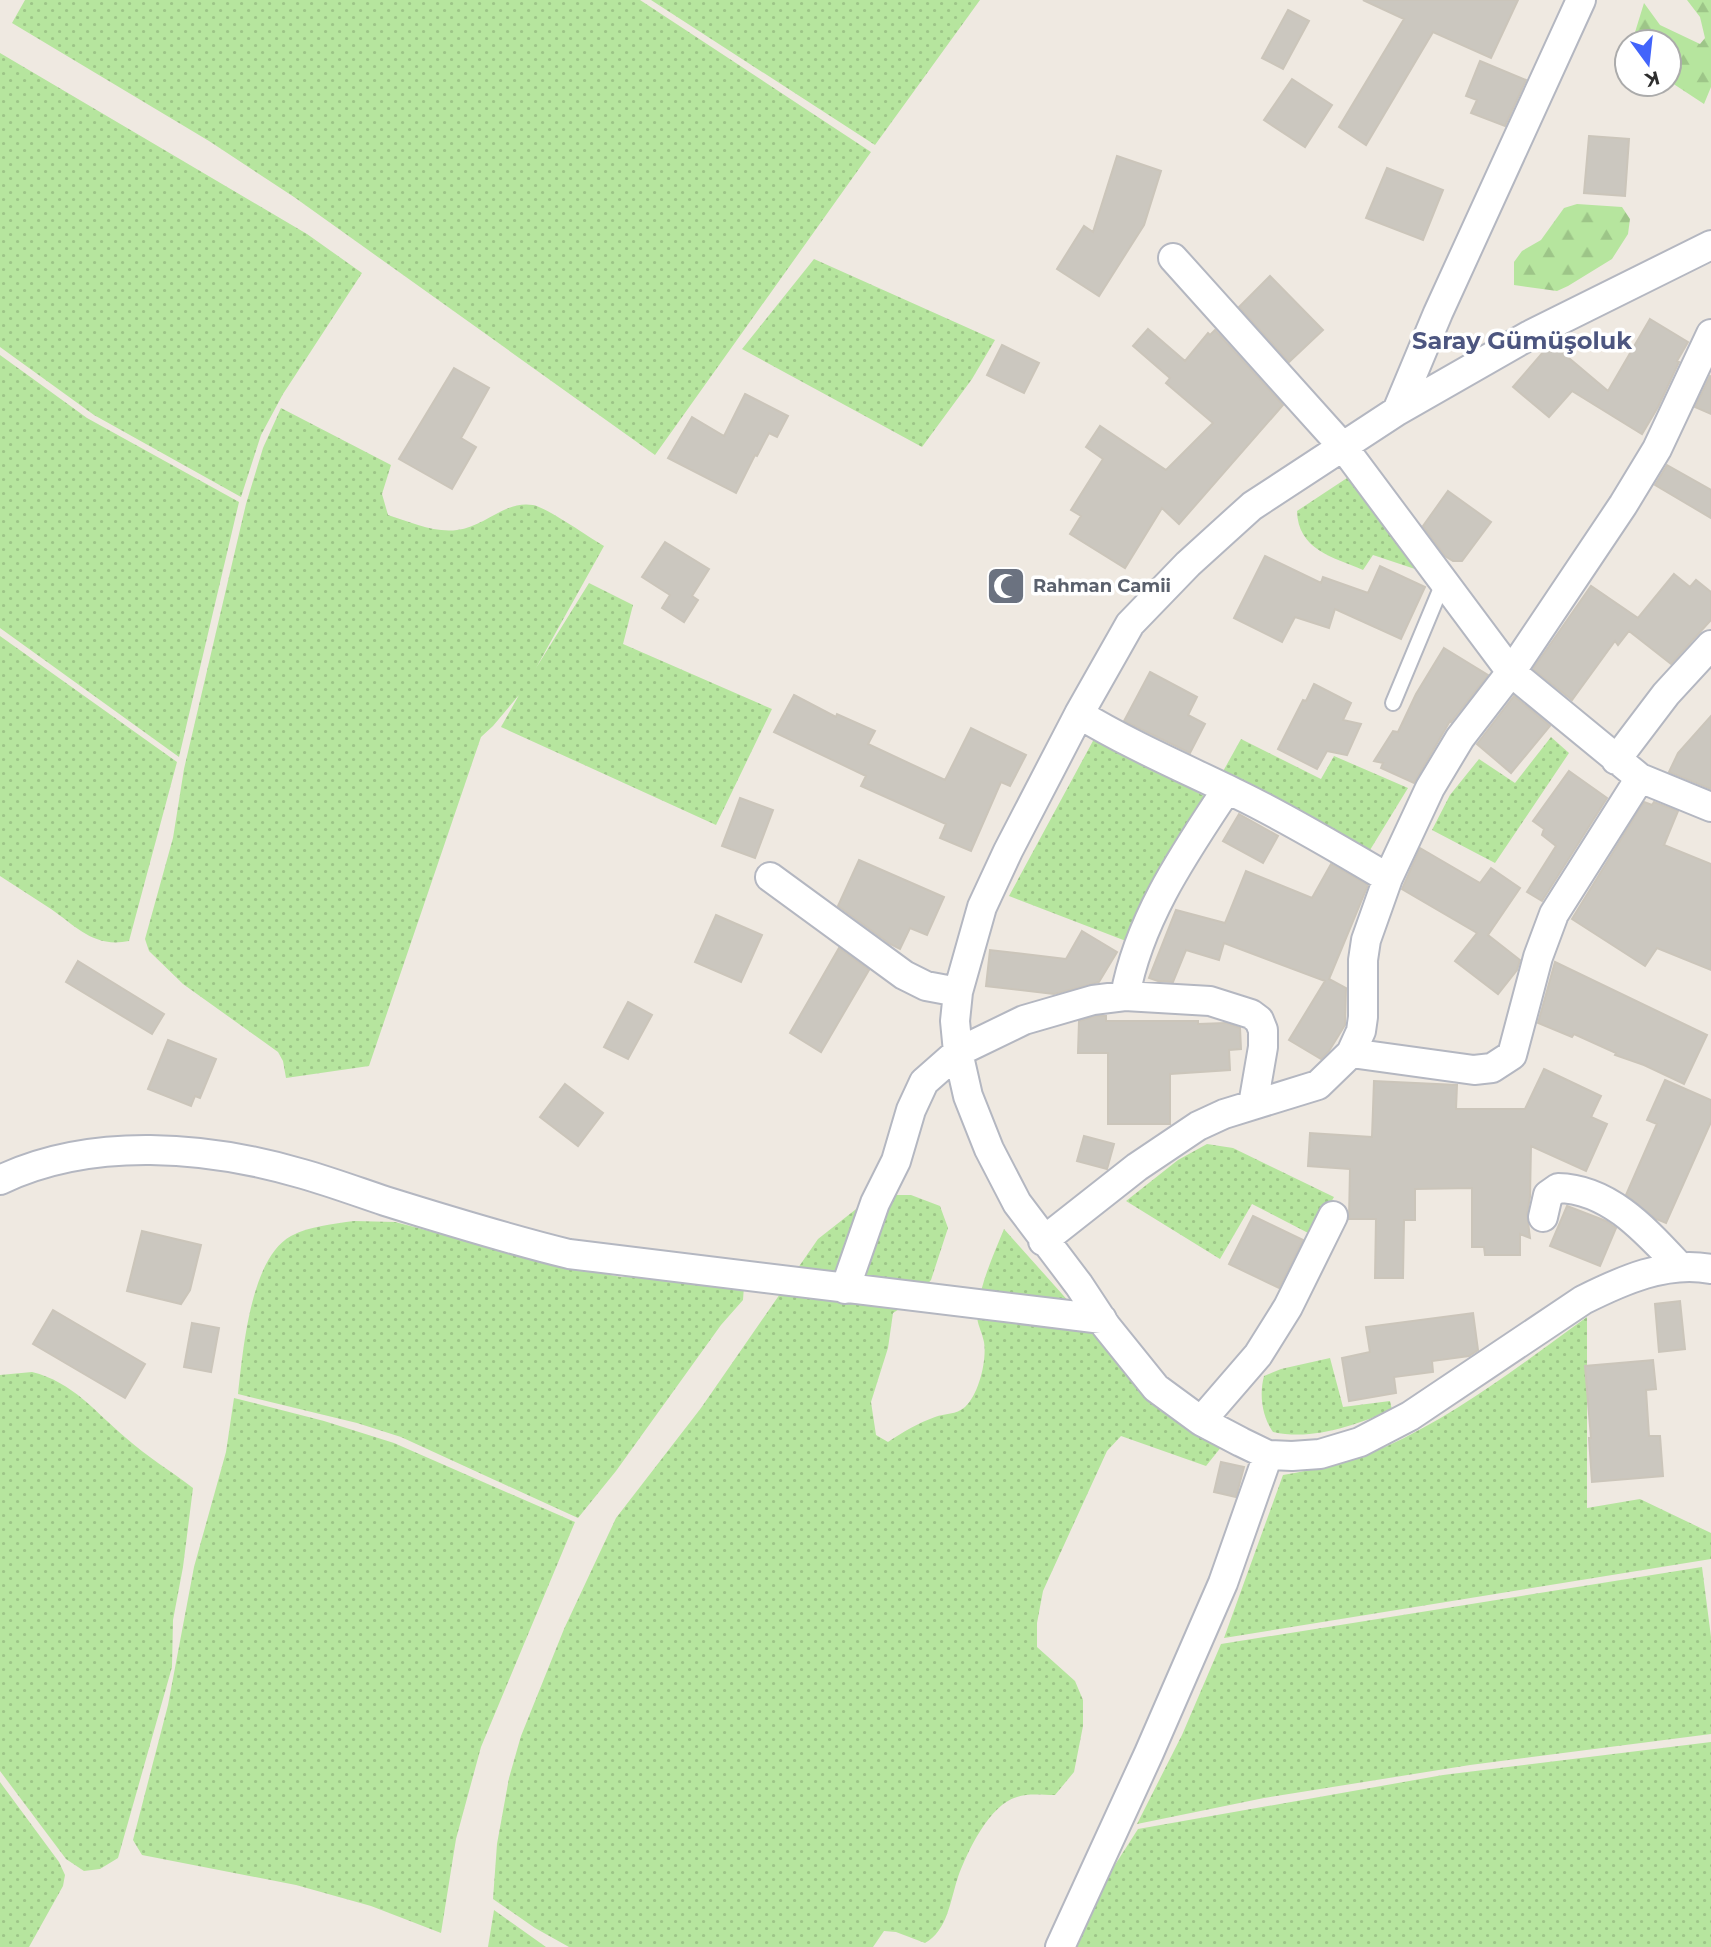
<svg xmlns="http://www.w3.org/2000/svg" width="1711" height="1947" font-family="Montserrat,sans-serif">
<defs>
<pattern id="grass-dots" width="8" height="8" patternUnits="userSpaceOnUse" patternTransform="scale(1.75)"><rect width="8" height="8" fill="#b6e59e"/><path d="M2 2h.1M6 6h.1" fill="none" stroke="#9dc588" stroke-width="1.8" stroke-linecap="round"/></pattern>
<pattern id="forest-firs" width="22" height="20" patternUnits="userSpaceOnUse" patternTransform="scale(1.75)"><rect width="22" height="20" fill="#b6e59e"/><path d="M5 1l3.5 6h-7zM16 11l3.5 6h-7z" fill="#9dc588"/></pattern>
</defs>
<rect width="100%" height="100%" fill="#efe9e1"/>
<path fill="url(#grass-dots)" d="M25 0H640L871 152 655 455 294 197 209 141 12 23Z
M651 0H980L875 145Z
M0 53 307 234 362 273 283 394 261 435 241 497 94 415 0 347Z
M814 259 995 340 972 379 922 447 742 349Z
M0 355 87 418 239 502 179 757 0 628Z
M281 408 391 465 382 494 388 515C410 522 434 533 457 530 485 527 505 500 533 505 546 507 590 538 604 546L536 668 589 583 633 605 623 644 772 709 716 825 501 727 519 695 493 726 481 737 369 1066 286 1078 283 1061 278 1052 183 984 149 951 145 939 173 838 184 769 246 504 263 448Z
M1347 478 1416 561 1415 569 1373 555 1363 570C1333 557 1298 550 1297 511Z
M0 636 177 762 129 941C94 948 77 927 51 909 34 898 17 887 0 876Z
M1551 737 1569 753 1495 863 1432 830 1450 795 1479 759 1515 783Z
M1094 739 1206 797 1126 941 1009 896Z
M1241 739 1321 779 1334 756 1408 788 1370 850 1221 775Z
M1207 1144 1233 1148 1334 1197 1312 1235 1252 1204 1220 1259 1126 1201 1178 1160Z
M874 1195H911L940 1206 948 1228 931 1280 913 1300 893 1313 888 1348 871 1402 876 1435 888 1442C903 1432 918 1423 935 1417 945 1413 956 1415 965 1407 979 1394 987 1360 984 1342 982 1331 976 1323 977 1311 981 1282 993 1256 1004 1229L1079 1313 1117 1363 1154 1405 1222 1446 1206 1466 1121 1436 1107 1451 1043 1591 1037 1623V1647L1075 1681 1083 1700V1726L1074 1772 1055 1795C1043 1795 1028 1793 1017 1797 990 1804 967 1852 958 1877 950 1901 948 1930 925 1943L896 1932 884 1931 873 1947H569L535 1928 493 1899 497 1844 509 1778 521 1736 564 1629 616 1518 701 1408 818 1239Z
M354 1221 395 1222 568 1267 621 1277 708 1278 744 1286 743 1300 721 1325 616 1471 578 1518 401 1437 357 1423 238 1394C243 1352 250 1258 291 1236 310 1226 333 1224 354 1221Z
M1587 1317V1508L1640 1499 1711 1533V1559L1224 1638 1283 1475C1318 1469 1352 1461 1385 1447 1458 1414 1523 1363 1587 1317Z
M1330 1358 1343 1407 1390 1401 1392 1410C1355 1425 1313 1441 1273 1432 1262 1416 1259 1395 1264 1376L1281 1369Z
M32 1372C73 1382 95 1412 126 1438 146 1456 171 1471 193 1488L183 1567 173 1620 172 1667 118 1858 100 1869 84 1871 66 1859 0 1771V1375Z
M234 1398 324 1421 394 1443 575 1522 481 1747 456 1839 441 1933 371 1906 296 1885 142 1855 133 1840 168 1705 194 1567 226 1452Z
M1702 1567 1711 1637V1734L1470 1765 1264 1798 1137 1824 1182 1735 1221 1644Z
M1711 1742V1947H1074L1113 1868 1138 1829 1443 1775Z
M0 1782 59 1862 65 1875 63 1886 29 1947H0Z
M494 1910 546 1947H488Z"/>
<path fill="url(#forest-firs)" d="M1687 0H1711V87L1704 104 1669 81V42H1632L1644 3 1660 25 1700 44 1705 38 1700 17Z
M1577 204 1622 207 1630 219 1628 234 1612 259 1568 286 1557 291 1514 285V262L1522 251 1541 240 1564 208Z"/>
<path fill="#cbc7bf" stroke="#cbc5ba" stroke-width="2" d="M1363 0H1518L1491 58 1433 32 1366 145 1339 127 1404 19Z
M1288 10 1309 21 1283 69 1262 58Z
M1480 61 1526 80 1505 126 1471 113 1477 100 1466 96Z
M1292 79 1332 105 1305 147 1264 120Z
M1589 136 1629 139 1625 196 1584 193Z
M1117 156 1161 171 1144 225 1099 296 1057 269 1084 226 1093 232Z
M1387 168 1443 190 1423 240 1366 218Z
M1270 276 1323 330 1289 362 1239 307Z
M1650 319 1688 342 1677 361 1679 362 1658 407 1642 434 1572 391 1549 417 1513 387 1551 343 1608 391Z
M1148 329 1185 361 1208 333 1210 335 1215 330 1283 405 1179 524 1162 508 1125 568 1070 534 1081 516 1071 510 1103 459 1086 447 1100 426 1166 470 1213 423 1166 383 1170 378 1133 346Z
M1002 345 1039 363 1024 393 987 375Z
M454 368 489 388 461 438 476 447 452 489 399 459Z
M1710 376 1711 377V414L1695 407Z
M745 394 788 416 777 437 769 433 757 456 755 455 736 493 668 458 692 417 724 436Z
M1667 465 1711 490V518L1655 485Z
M1448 491 1491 522 1462 561H1453L1445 556 1423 526Z
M665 542 709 569 692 596 698 600 684 622 662 608 670 595 642 577Z
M1265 556 1321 583 1323 577 1368 593 1380 566 1425 587 1401 639 1335 609 1329 628 1295 617 1282 642 1234 618Z
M1674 574 1690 587 1696 580 1711 592V620L1671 664 1629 631 1618 645 1615 641 1572 700 1533 669 1591 586 1638 618Z
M1444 648 1488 675 1451 722 1450 721 1414 783 1381 768 1383 763 1374 761 1393 731 1398 732 1416 694Z
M1150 672 1197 697 1188 715 1205 724 1190 753 1124 721Z
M1314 684 1351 703 1343 720 1361 724 1347 755 1327 751 1317 769 1278 749 1303 700 1306 701Z
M794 695 836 717 837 714 875 731 868 744 945 780 971 728 1026 755 1010 786 1001 782 971 851 940 838 946 824 861 786 866 776 774 732Z
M1514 696 1550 726 1511 773 1477 744Z
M1711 716V789L1669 772 1678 753Z
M1569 771 1607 798 1542 901 1527 892 1556 846 1542 835 1544 829 1533 821Z
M740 798 773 810 755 858 722 846Z
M1644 802 1652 805 1654 802 1678 811 1664 845 1711 864V970L1657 948 1645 966 1572 919Z
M1239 814 1278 836 1263 863 1223 841Z
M1420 848 1480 883 1491 868 1520 888 1488 935 1520 960 1517 970 1498 994 1455 961 1477 933 1402 889Z
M859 860 944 897 927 935 910 928 900 949 890 944 838 906Z
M1331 864 1368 885 1329 979 1346 988 1345 1025 1329 1051 1321 1059 1289 1040 1325 981 1224 943 1219 960 1186 950 1173 982 1158 981 1149 978 1176 910 1225 923 1246 871 1312 898Z
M716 915 762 935 741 982 695 962Z
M1082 931 1117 952 1099 982 1054 994 986 986 990 950 1066 959Z
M839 948 869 970 821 1052 790 1033Z
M78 961 164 1014 152 1034 66 982Z
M1555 962 1707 1035 1684 1084 1644 1065 1615 1055 1616 1053 1574 1034 1572 1037 1538 1023Z
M628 1002 652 1015 628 1059 604 1047Z
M1096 1016H1106V1021H1198V1024L1226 1023 1240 1028 1241 1049 1229 1050 1230 1070 1170 1074V1124H1108V1053H1078L1079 1021Z
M168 1040 216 1059 200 1098 195 1096 191 1106 148 1089Z
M1544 1069 1601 1096 1591 1117 1607 1124 1586 1171 1531 1146 1530 1197 1527 1214 1530 1238 1520 1234V1255H1485L1484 1247H1472V1188L1415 1189V1220H1404L1403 1278H1375L1376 1219H1349L1350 1169 1308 1166 1310 1133 1372 1137 1374 1081 1457 1085 1456 1109H1525Z
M1665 1080 1711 1100V1122L1666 1223 1656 1219 1626 1195 1657 1124 1647 1120Z
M565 1084 603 1113 578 1146 540 1117Z
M1084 1136 1114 1144 1107 1169 1077 1161Z
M1567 1206 1606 1221 1616 1228 1600 1266 1550 1246Z
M1253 1216 1303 1240 1279 1288 1229 1264Z
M142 1231 201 1245 190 1290 181 1304 127 1291Z
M1680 1301 1685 1349 1659 1352 1655 1304Z
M53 1310 145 1364 125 1398 33 1344Z
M1473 1313 1478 1350 1469 1356 1432 1361 1433 1372 1394 1377 1396 1393 1349 1401 1342 1358 1370 1352 1366 1327Z
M192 1323 219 1328 211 1372 184 1367Z
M1653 1360 1656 1389 1646 1390 1649 1436H1660L1663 1476 1592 1482 1589 1438H1591L1585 1366Z
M1221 1462 1244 1467 1236 1497 1214 1492Z"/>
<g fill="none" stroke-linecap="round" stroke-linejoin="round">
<g stroke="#b4b7c1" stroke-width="18">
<path id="service" d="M1393 703 1443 583"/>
</g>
<g stroke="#b4b7c1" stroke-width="32">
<path id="minor" d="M1711 245 1530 335 1397 411 1252 506 1188 564 1130 624 1079 714 1008 851 982 907 958 992 955 1021 958 1052 968 1096 989 1149 1017 1203 1079 1285 1106 1326 1156 1388 1201 1421 1241 1442 1268 1455 1292 1456 1320 1454 1360 1442 1410 1416 1583 1300C1621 1281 1667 1260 1711 1269
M1173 258 1344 448 1511 672 1640 778 1711 807
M1397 411 1438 313 1581 0
M1079 714C1130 745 1184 768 1237 794 1289 819 1338 849 1388 878
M1616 760 1666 694 1711 645
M770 877 904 975 926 986 958 992
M1125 996C1139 919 1184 854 1227 789
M1351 1053 1474 1070 1492 1068 1512 1055 1538 957 1554 914 1640 778
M0 1180C92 1136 208 1146 303 1174 331 1182 358 1192 385 1201 446 1220 507 1239 569 1254L1102 1319
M1543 1217 1548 1195 1558 1188C1610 1189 1647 1232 1680 1267
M1043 1241 1137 1167 1198 1126 1224 1114 1318 1085 1351 1053 1361 1031 1363 1017V960L1366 940 1388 878 1430 788 1460 738 1511 672 1623 505 1657 449 1711 334
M845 1289 875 1203 896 1161 911 1110 924 1082 958 1052 1024 1020 1093 1000 1125 996 1210 1001 1251 1014 1259 1020 1263 1030V1047L1253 1105
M1201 1421 1258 1355 1288 1307 1333 1216
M1060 1947 1149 1753 1223 1583 1268 1455"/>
</g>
<use href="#service" stroke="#fff" stroke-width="14"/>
<use href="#minor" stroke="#fff" stroke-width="28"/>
</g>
<defs>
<g id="mosque-square" transform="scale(2.0125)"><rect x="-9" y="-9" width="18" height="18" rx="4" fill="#6b7280" stroke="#fff"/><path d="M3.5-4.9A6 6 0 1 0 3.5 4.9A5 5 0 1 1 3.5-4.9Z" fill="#fff"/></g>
</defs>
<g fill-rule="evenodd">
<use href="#mosque-square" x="1006" y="586"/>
</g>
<g text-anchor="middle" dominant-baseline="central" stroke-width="7" stroke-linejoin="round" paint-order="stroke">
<g font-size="18" font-weight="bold" fill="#5b616d" stroke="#fff" text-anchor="start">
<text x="1033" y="586">Rahman Camii</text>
</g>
<g font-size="24" font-weight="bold" fill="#4d5680" stroke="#fff">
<text x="1522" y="340">Saray Gümüşoluk</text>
</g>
</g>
<g transform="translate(1648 63) rotate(165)"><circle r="33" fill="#ffffff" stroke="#ababab" stroke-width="2"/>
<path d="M0-5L12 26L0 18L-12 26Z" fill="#4264fb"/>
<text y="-10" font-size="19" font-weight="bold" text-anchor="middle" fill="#2e2e2e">K</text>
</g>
</svg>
